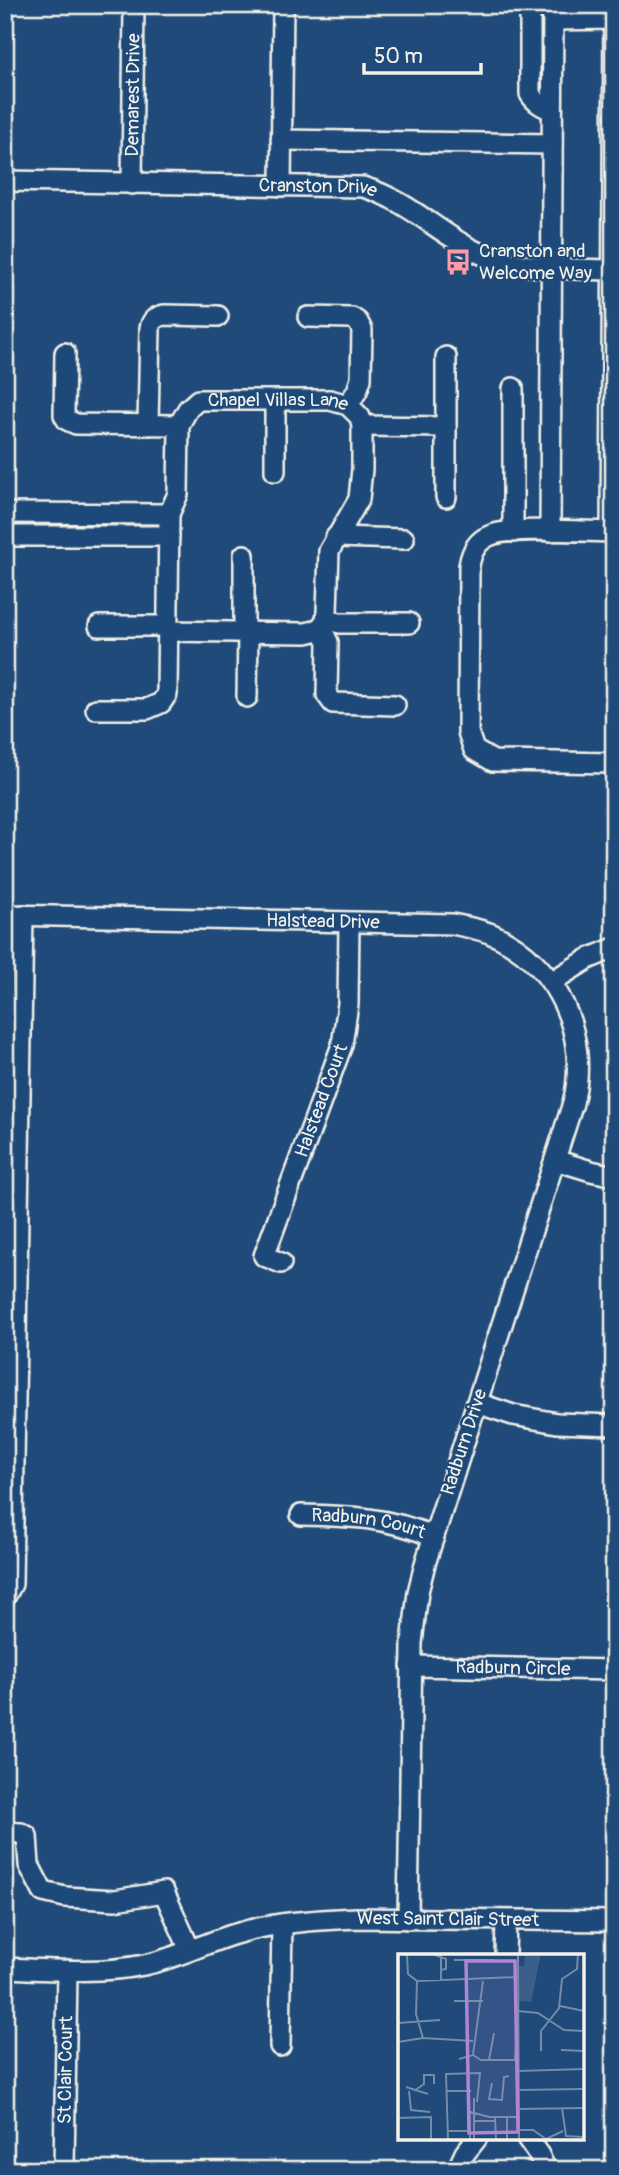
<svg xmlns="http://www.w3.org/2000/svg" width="619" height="2175" font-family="Pangolin,sans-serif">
<rect width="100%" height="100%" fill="#1f4a7a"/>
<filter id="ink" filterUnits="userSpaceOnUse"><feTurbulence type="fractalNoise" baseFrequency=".0143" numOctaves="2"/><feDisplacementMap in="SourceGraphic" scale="14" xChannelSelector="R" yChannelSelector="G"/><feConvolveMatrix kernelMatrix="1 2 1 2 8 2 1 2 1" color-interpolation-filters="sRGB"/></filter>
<g filter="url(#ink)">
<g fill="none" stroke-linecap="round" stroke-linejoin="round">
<g stroke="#f4f1e8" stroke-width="24">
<g id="minor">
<path d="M530 5V94C536 103 542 106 552 110"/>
<path d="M553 20 614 19"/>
<path d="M281 140 552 144"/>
<path id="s1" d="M5 181 363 187C407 200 436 231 475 251 511 270 574 269 614 270"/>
<path id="s2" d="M132 184 134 5"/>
<path d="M281 186 283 5"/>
<path d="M308 317 352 318 358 322 362 330 361 379 357 391 348 405"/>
<path d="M65 353 64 415 67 420 76 424 179 425"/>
<path d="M513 388V532"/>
<path d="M148 425 150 328C152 320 155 317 164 315L218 316"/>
<path d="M362 426 446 427"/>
<path d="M275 471V400"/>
<path d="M446 497V357"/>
<path d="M5 513 169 514"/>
<path d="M550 531 553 5"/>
<path d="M611 532 614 8"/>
<path d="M614 532C587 532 510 526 489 536 477 541 471 553 469 566L468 732 474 750 493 761 614 763"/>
<path d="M5 536H169"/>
<path d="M336 537 404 539"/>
<path d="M244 555V631"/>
<path d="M326 620 340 623H409"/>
<path d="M99 626H168"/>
<path d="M321 627 328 642 327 695 333 703 395 705"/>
<path d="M168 631 306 633 314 631 321 627"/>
<path d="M247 697 248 631"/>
<path id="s3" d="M96 709H147L161 703 167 694 169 514 178 494 179 425 188 409 198 400H330L348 405 360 417 362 426V469L359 499 329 551 327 612 326 620 321 627"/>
<path id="s4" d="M5 915 452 924C466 927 481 929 494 935 558 964 590 1036 573 1103L425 1564 418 1592 412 1643 408 1919"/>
<path d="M551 982 588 959 614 948"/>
<path d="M555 1160 591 1171 614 1176"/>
<path id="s5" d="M281 1263 264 1256 342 1045 348 1004 349 923"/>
<path d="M477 1403 513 1415 557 1423 614 1425"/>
<path id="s6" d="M301 1515C349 1516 389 1517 434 1537"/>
<path d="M5 1597 12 1584 23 915"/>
<path id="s7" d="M411 1666 614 1670"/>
<path d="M5 1832 21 1833 27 1836 29 1865 43 1892 65 1897 115 1900 164 1892 190 1950"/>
<path d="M505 1956 506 1921"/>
<path id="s8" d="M5 1968C51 1970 99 1974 144 1965 175 1959 205 1943 235 1934 275 1922 316 1920 357 1918L614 1921"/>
<path d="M280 2046 282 1924"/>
<path d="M527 2138 539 2155 546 2170"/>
<path id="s9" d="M64 2170 67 1970"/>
<path d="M457 2170 465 2153 477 2138"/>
</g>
</g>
<use href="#minor" stroke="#1f4a7a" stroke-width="19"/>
</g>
</g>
<defs>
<g id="bus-bare" transform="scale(2.1)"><path d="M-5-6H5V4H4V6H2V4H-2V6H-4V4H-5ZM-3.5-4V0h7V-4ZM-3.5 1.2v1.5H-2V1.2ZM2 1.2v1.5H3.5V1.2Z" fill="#ff9aa2" stroke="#1f4a7a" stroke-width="2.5" paint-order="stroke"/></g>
</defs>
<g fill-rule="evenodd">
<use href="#bus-bare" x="458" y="262"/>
</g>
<g text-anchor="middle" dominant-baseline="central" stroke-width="5" stroke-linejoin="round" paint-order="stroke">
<g font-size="19" fill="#f4f1e8" stroke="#1f4a7a">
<text stroke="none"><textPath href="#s2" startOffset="89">Demarest Drive</textPath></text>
<text stroke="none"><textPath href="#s1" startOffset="313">Cranston Drive</textPath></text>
<text stroke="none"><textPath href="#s3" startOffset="460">Chapel Villas Lane</textPath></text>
<text stroke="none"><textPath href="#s4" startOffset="318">Halstead Drive</textPath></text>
<text stroke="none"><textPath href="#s5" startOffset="184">Halstead Court</textPath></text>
<text transform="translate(464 1442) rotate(-72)">Radburn Drive</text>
<text stroke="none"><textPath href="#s6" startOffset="68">Radburn Court</textPath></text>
<text stroke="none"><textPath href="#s7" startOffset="102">Radburn Circle</textPath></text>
<text stroke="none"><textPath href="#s8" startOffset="450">West Saint Clair Street</textPath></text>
<text stroke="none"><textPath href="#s9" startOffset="100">St Clair Court</textPath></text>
</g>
<g font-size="19" fill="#f4f1e8" stroke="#1f4a7a" text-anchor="start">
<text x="479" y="251">Cranston and<tspan x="479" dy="22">Welcome Way</tspan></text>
</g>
</g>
<g transform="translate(398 1954)">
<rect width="186" height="186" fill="#1f4a7a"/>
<path d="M127 0H143L133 48 121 47V12H126Z" fill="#3a5f88"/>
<path fill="none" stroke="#748da6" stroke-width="2" d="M9 0 10 20 19 27M34 0 48 5V15L43 16M120 0 121 185M43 1V27M56 6H96M19 27 120 23M19 27 18 60 25 84M56 47H85M162 52 186 57M120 57 140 59 166 76 186 77M0 69 42 66M0 88 25 84 75 87M163 96 186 97M143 97V77L161 54 164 25 179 15 180 0M75 101 85 27M61 105 75 101 83 106H121M91 106 96 79M117 106 120 52M120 117 186 115M94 129 91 145 104 146 106 123 111 122M8 133 30 140M120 136 186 135M11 137 13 156 32 158M16 137 26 130V121H36V130M49 137H73M71 137 72 185M76 144V185M164 154 168 182 186 183M120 155 186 154M69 157 91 163H121M97 163 98 185M109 163V185M0 164 33 163V185M76 167H98M121 176H135L148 185 165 177M50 177H72M50 185 48 120 82 119 79 148"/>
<path fill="#b185d1" fill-opacity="0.15" stroke="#b185d1" stroke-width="3.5" d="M68 7H117L120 178 71 179Z"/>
<rect width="186" height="186" fill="none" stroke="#f4f1e8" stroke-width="3.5"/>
</g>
<rect width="619" height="2175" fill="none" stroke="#1f4a7a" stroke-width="28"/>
<rect x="14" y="14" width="591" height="2147" fill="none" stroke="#f4f1e8" stroke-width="2.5" filter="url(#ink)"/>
<path d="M364 63v10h117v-10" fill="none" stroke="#f4f1e8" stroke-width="3.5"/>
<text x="374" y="63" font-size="21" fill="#f4f1e8" stroke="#1f4a7a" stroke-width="5" paint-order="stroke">50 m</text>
</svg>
